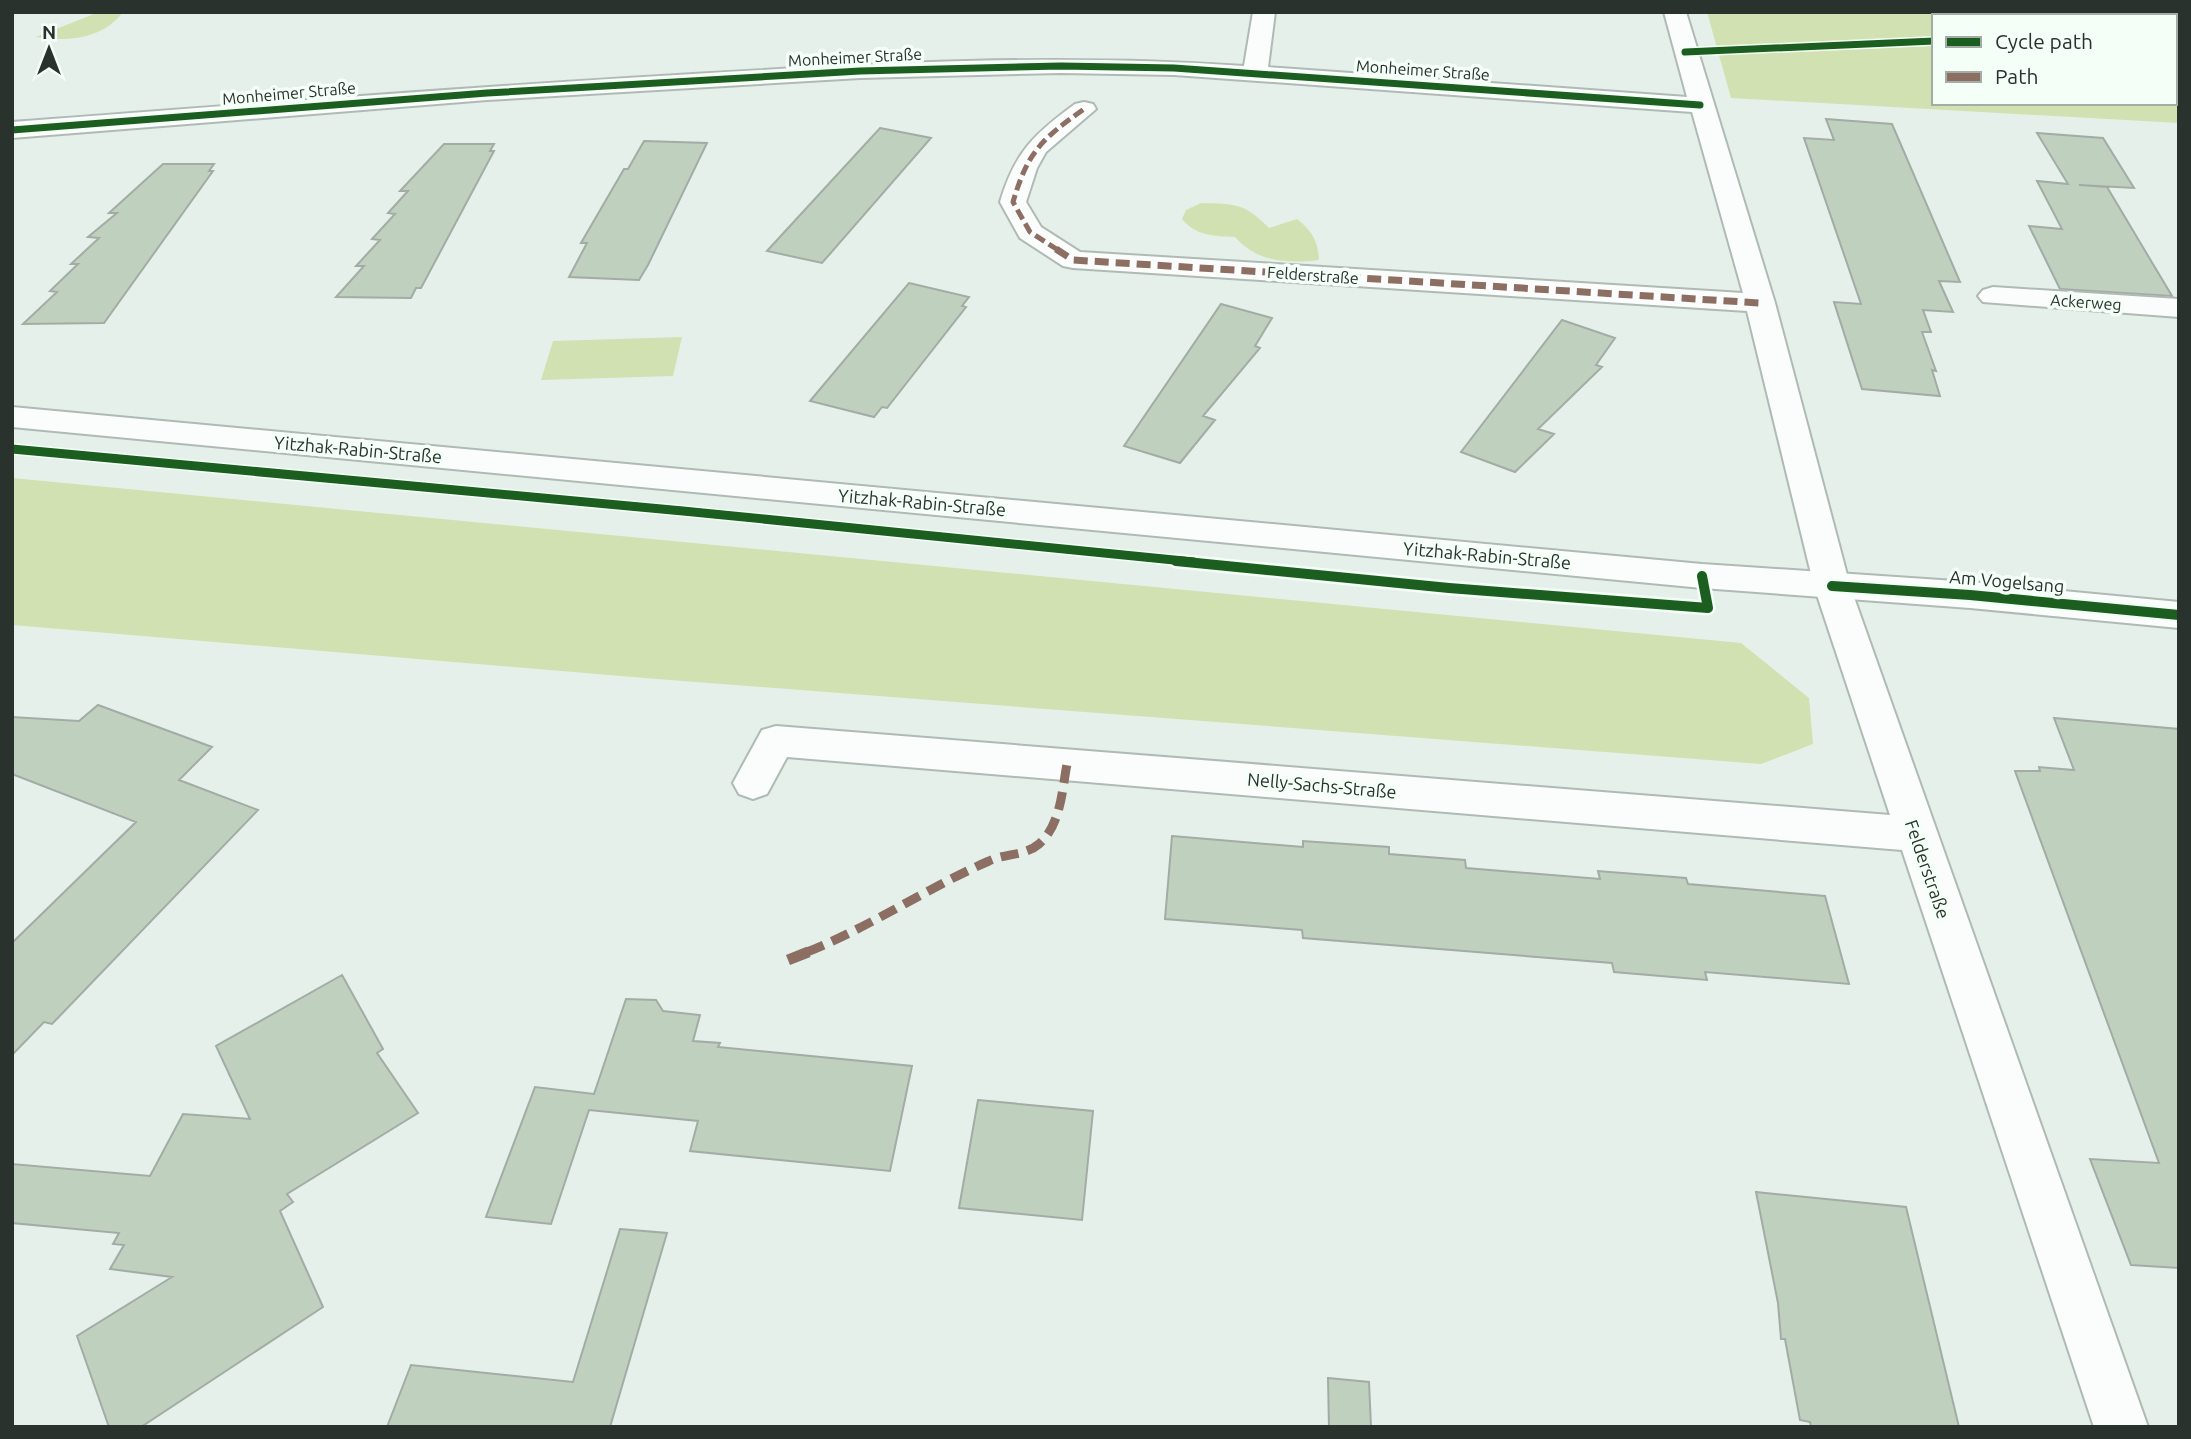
<svg xmlns="http://www.w3.org/2000/svg" width="2191" height="1439" font-family="Ubuntu,sans-serif">
<rect width="100%" height="100%" fill="#e4f0e9"/>
<path fill="#d2e1b1" fill-rule="evenodd" d="M99 12 122 13C103 39 66 42 36 37Z
M1707 12H2179V123L1731 98ZM1934 16H2175V103H1934Z
M1201 203C1236 204 1244 203 1269 228L1297 219C1312 231 1318 241 1319 260 1287 264 1257 262 1235 237 1214 236 1196 236 1182 219L1186 210Z
M682 337 673 376 541 380 553 341Z
M12 478 1741 643 1809 698 1813 744 1761 764 657 679 12 625Z"/>
<path fill="#c0d0bf" stroke="#a3aba5" stroke-width="2" d="M1826 119 1892 124 1960 282 1939 281 1953 312 1923 310 1931 332H1922L1936 371 1932 370 1940 396 1862 389 1834 302 1861 304 1804 138 1834 140Z
M880 128 931 138 822 263 767 251Z
M2037 133 2103 138 2134 188 2079 185 2107 187 2172 296 2060 289 2029 226 2062 229 2037 181 2068 184Z
M644 141 707 143 648 265 639 280 569 277 587 243H581L624 169H628Z
M444 144H494L490 151H494L421 288H416L411 298 336 297 364 266H356L380 240 372 239 395 214 388 213 408 191H400Z
M163 164H214L209 171H213L104 323 23 324 57 292 50 291 78 264H71L99 238 88 237 117 213H109Z
M909 283 969 297 962 306 966 307 887 408 882 407 874 417 810 401Z
M1221 304 1272 318 1255 346 1260 348 1203 416 1215 420 1180 463 1124 446Z
M1562 320 1615 338 1596 365 1602 367 1538 429 1554 434 1515 472 1461 452Z
M98 705 212 747 179 780 258 810 52 1024 44 1022 12 1055V943L136 822 12 774V717L79 721Z
M2054 718 2179 729V1268L2131 1265 2090 1159 2159 1163 2015 771H2040L2039 767 2074 770Z
M1172 836 1303 847V841L1389 847V854L1465 860 1466 868 1600 879 1598 871 1686 878 1688 884 1825 896 1849 984 1705 972 1707 980 1614 972 1612 963 1303 938 1302 930 1165 919Z
M342 975 383 1049 377 1053 418 1113 287 1194 293 1202 280 1211 323 1307 141 1427H109L77 1336 172 1277 110 1269 124 1245 113 1244 119 1233 12 1223V1164L150 1176 183 1114 250 1119 216 1046Z
M626 999 656 1000 663 1011 700 1015 693 1041 720 1043 718 1047 912 1066 890 1171 690 1151 698 1121 589 1110 551 1224 486 1217 535 1087 594 1094Z
M978 1100 1093 1111 1082 1220 959 1208Z
M1756 1192 1906 1207 1959 1427H1811L1810 1422 1800 1420 1785 1339H1781L1778 1303Z
M620 1229 667 1233 610 1427H387L411 1365 573 1382Z
M1328 1378 1369 1382 1371 1427H1329Z"/>
<g fill="none" stroke-linecap="round" stroke-linejoin="round">
<g stroke="#b0bab4" stroke-width="4">
<path id="minor" d="M1253 12H1275L1268 67 1687 97 1664 12H1686L1775 303 1850 586 2148 1427H2094L1902 850 787 757 767 794 753 799 739 794 733 783 762 730 776 726 1890 815 1814 586 1747 311 1073 268 1063 266 1020 238 1000 202C1015 152 1034 134 1075 104L1084 102 1093 104 1096 109 1046 152 1037 168 1026 202 1041 227 1080 252 1743 293 1692 112 1174 75 1061 73 860 78 487 100 12 138V122C239 105 466 87 693 74 876 63 1060 53 1244 66Z
M1993 287 2179 299V317L1983 302 1978 296 1983 290Z"/>
</g>
<g stroke="#b0bab4" stroke-width="4">
<path id="secondary" d="M12 407 1702 564 1970 582 2179 602V628L1970 608 1702 588 12 427Z"/>
</g>
<use href="#minor" fill="#fbfdfc" fill-rule="evenodd"/>
<use href="#secondary" fill="#fbfdfc" fill-rule="evenodd"/>
<path stroke="#8d6e63" stroke-width="5" stroke-dasharray="11 5" stroke-linecap="butt" d="M1058 250 1030 232 1013 202C1028 151 1042 139 1084 109"/>
<path stroke="#8d6e63" stroke-width="7" stroke-dasharray="14 7" stroke-linecap="butt" d="M1056 249 1073 260 1760 303"/>
<path stroke="#8d6e63" stroke-width="9" stroke-dasharray="18 9" stroke-linecap="butt" d="M807 952C870 927 927 888 989 861 1006 853 1025 856 1039 844 1061 825 1062 790 1067 764"/>
<path stroke="#8d6e63" stroke-width="11" stroke-dasharray="22 11" stroke-linecap="butt" d="M788 960 811 951"/>
<g stroke="#f3fff7" stroke-width="10">
<path id="cycleway-far2" d="M1685 52 1934 41
M12 130 487 93 860 71 1061 66 1174 68 1700 105"/>
</g>
<g stroke="#f3fff7" stroke-width="12">
<path id="cycleway-far1" d="M12 449 683 511 1194 562"/>
</g>
<g stroke="#f3fff7" stroke-width="15">
<path id="cycleway" d="M1176 561 1449 588 1708 608 1702 576
M1832 586 1970 595 2179 615"/>
</g>
<use href="#cycleway-far2" stroke="#1b5e20" stroke-width="7"/>
<use href="#cycleway-far1" stroke="#1b5e20" stroke-width="9"/>
<use href="#cycleway" stroke="#1b5e20" stroke-width="10"/>
</g>
<g text-anchor="middle" dominant-baseline="central" stroke-width="7" stroke-linejoin="round" paint-order="stroke">
<g font-size="16" fill="#2a322d" stroke="#f3fff7">
<text transform="translate(855 57) rotate(-3)">Monheimer Straße</text>
<text transform="translate(1423 70) rotate(4)">Monheimer Straße</text>
<text transform="translate(289 93) rotate(-5)">Monheimer Straße</text>
<text transform="translate(1313 275) rotate(4)">Felderstraße</text>
<text transform="translate(2086 302) rotate(4)">Ackerweg</text>
</g>
<g font-size="18" fill="#2a322d" stroke="#f3fff7">
<text transform="translate(358 449) rotate(5)">Yitzhak-Rabin-Straße</text>
<text transform="translate(922 502) rotate(5)">Yitzhak-Rabin-Straße</text>
<text transform="translate(1487 555) rotate(5)">Yitzhak-Rabin-Straße</text>
<text transform="translate(2007 581) rotate(5)">Am Vogelsang</text>
<text transform="translate(1322 785) rotate(5)">Nelly-Sachs-Straße</text>
<text transform="translate(1928 869) rotate(71)">Felderstraße</text>
</g>
</g>
<rect width="2191" height="1439" fill="none" stroke="#2a322d" stroke-width="28"/>
<rect x="1932" y="14" width="245" height="91" fill="#f3fff7" stroke="#a3ada6" stroke-width="2"/>
<rect x="1946" y="37" width="35" height="10" fill="#1b5e20" stroke="#a3ada6" stroke-width="2"/>
<text x="1995" y="49" font-size="21" fill="#2a322d">Cycle path</text>
<rect x="1946" y="72" width="35" height="10" fill="#8d6e63" stroke="#a3ada6" stroke-width="2"/>
<text x="1995" y="84" font-size="21" fill="#2a322d">Path</text>
<g transform="translate(49 49)" stroke="#f3fff7" stroke-width="5" paint-order="stroke">
<path d="M0-5L12 26L0 18L-12 26Z" fill="#2a322d"/>
<text y="-10" font-size="19" font-weight="bold" text-anchor="middle" fill="#2a322d">N</text>
</g>
</svg>
